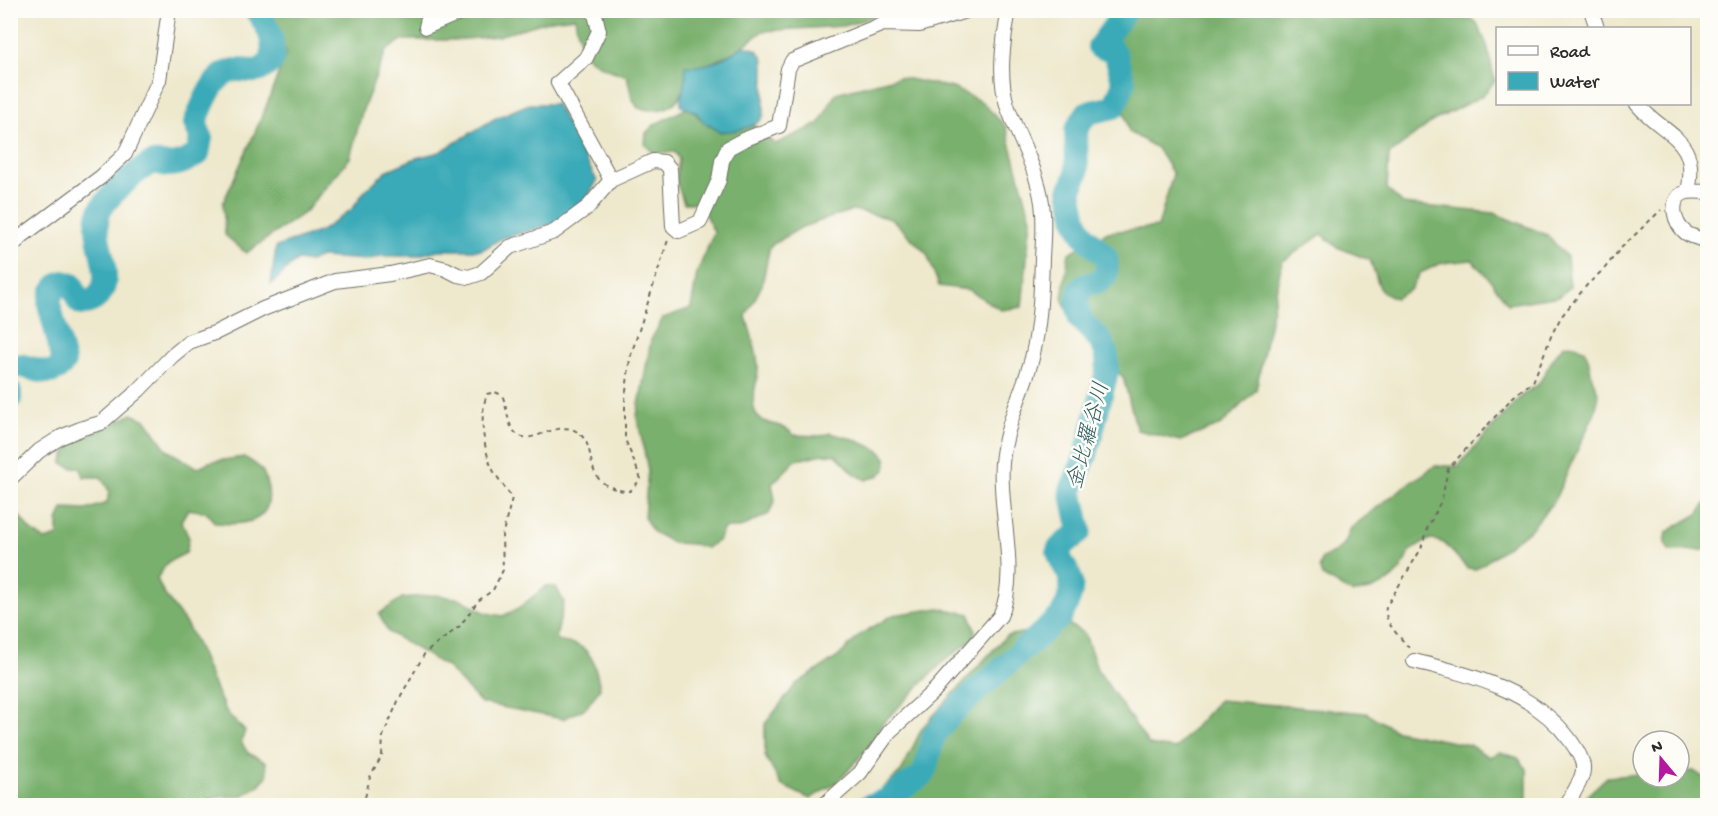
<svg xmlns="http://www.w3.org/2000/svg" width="1718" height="816" font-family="'Gochi Hand','Klee One',sans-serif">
<rect width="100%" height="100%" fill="#fdfcf7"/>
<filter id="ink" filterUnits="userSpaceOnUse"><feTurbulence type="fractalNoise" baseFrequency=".0167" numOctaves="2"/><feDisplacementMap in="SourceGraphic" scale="12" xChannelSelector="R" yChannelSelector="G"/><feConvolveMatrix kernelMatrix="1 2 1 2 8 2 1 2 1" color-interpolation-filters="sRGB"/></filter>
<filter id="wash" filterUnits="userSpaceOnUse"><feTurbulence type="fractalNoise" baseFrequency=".008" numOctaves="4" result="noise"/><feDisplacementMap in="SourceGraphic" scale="24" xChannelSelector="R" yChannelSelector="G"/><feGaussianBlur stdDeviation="1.35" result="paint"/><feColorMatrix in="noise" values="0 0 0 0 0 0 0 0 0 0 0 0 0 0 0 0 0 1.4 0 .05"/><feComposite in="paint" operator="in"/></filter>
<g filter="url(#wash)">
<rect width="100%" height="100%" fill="#eee8cc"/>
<path fill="#79b06d" stroke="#526e4c" stroke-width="1.5" d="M1131 10 1461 11 1477 23 1487 45 1495 81 1482 96 1433 121 1389 155 1387 189 1403 204 1494 213 1547 235 1567 257 1570 287 1560 296 1508 304 1491 281 1472 260 1442 263 1420 273 1410 290 1395 298 1381 291 1370 260 1337 247 1322 234 1282 262 1256 390 1221 425 1180 441 1137 430 1123 377 1074 329 1062 298 1069 253 1108 232 1158 227 1173 174 1157 148 1129 132 1110 52Z
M267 11H885V13L844 26 763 31 735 52 686 74C684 104 666 115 638 108L632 98 627 76C586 62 582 59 575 17L551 20 498 36 455 40H402L386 51 362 112 350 158 305 212 246 253 225 235 223 203 264 112 286 53Z
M899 77 953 88 982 102 1006 127 1031 219 1022 307 1001 310 969 290 939 286 927 254 892 219 853 210 802 227 770 246 762 285 746 316C750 332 757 350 758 366 759 382 747 403 758 417 766 426 782 422 794 435L821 436 830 433 853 439 879 450 886 458V469L878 476 866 480 855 474 836 455 824 454 796 460 772 484 775 500 769 514 740 528H724L718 541 706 548 693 544 673 543 653 532 644 517 648 470 637 416 651 340 663 318 691 308 697 273 714 232 699 203H684L676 181 679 159 675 152 655 154 645 145 646 133 655 124 687 108C699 113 699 120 706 124 711 126 714 128 719 132L753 125 775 144 819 124 836 93Z
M1570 344 1584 349 1588 358 1592 378 1599 395 1595 412 1554 501 1530 530 1476 569 1467 568 1444 543 1430 539 1410 551 1401 569 1388 582 1370 590 1352 593 1322 576 1319 567 1322 558 1334 553 1345 543 1351 528 1397 492 1435 466H1458L1521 396 1538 385 1554 357 1563 346Z
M132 414 146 420 167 450 197 468 209 462 244 457C250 461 260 466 263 472 268 483 272 502 264 512 254 526 230 524 215 523L206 512 188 509 181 521 189 538 186 553 168 562 157 578C163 598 179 611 189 629 203 654 211 682 224 707 228 716 238 724 245 731L241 742 248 753 266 762 267 776 258 786 242 796 216 797 195 805H11V509L19 515 29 529 45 540 58 536V521L63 509 86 510 107 503 109 491 101 477H84L80 467 73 468 62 463 70 442 106 428Z
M1707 502V548L1704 550 1669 551 1665 543 1667 532 1698 514Z
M546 586 556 587 564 602 556 638C566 646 570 641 579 646 595 654 596 672 600 688L586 708 563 719 481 703 447 667 388 632 379 614 402 598 436 595 461 599 486 613 503 616 519 608Z
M939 608 970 614 975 631 973 639 942 663 881 725 866 750 839 781 810 799 781 785 765 756V724L796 684 838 657 861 634 893 615Z
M1068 624 1085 634 1097 669 1149 745 1175 749 1219 700 1366 713 1397 731 1469 745 1489 757 1500 752 1518 758 1527 769V805H864L901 772 922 728 1006 636Z
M1694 771 1707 780V805H1577L1607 777 1643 774V777H1679V772Z"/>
<path fill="#3aaab8" stroke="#326a72" stroke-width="1.5" d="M744 46C755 48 760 50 764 61V115C758 129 733 131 719 132L711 125 704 123 696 112 681 106C679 93 688 84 685 66 707 68 725 58 744 46Z
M529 104H556L597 181 587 198 570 214 553 224 500 239 482 250H438L416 256H381L367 260 321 257 309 262 298 260C286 267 282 276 271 284L276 247 321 231 352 209 364 192 386 171 416 158 440 152 494 119Z"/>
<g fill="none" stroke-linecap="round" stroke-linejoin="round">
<path stroke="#3aaab8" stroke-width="24" d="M10 366C31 361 48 385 64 362L49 304C51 292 53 288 63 282L72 285 79 302 82 304C86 303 92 301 95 299 121 278 87 237 100 211 105 199 142 164 154 163 159 162 164 165 168 165 180 165 188 160 198 154L201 137 195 123C203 105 213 70 238 70 258 70 254 76 272 61 275 38 269 29 256 10
M10 392V398
M869 806 884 801 924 774 934 735 952 713 1061 616C1068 602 1076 588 1068 573 1064 565 1059 559 1058 550 1065 541 1073 539 1080 531L1071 490 1086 455 1107 371V356L1102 342 1080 319 1077 302 1080 290 1086 285 1100 281 1106 275 1107 263 1105 256 1084 236 1076 220 1070 191 1077 173 1076 130 1087 113 1114 107 1124 83 1116 56 1112 50 1099 47 1126 10"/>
</g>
</g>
<g filter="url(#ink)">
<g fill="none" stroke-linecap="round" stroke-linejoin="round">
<g stroke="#6f6d63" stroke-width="16">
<path id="minor" d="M430 10 426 27 466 10
M594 10 599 31 586 58 558 83 611 180
M1591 10 1597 28
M1637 104C1665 137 1700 137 1688 192
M1708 192C1700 192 1691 190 1684 193 1668 200 1674 224 1686 233 1692 237 1700 239 1708 241
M10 248 22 236 101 177 125 154 159 80 169 10
M10 479 39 451 61 437 83 428 101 423 139 390 172 356 189 342 217 332 263 309 335 281 390 274 430 265 446 269 458 275 469 277 481 273 510 247 554 232 588 207 611 180 653 161 664 162 670 169 673 226 679 231 700 222 719 180 722 161 728 148 743 140 779 126 788 69 792 61 883 24 919 25 969 10
M1414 661C1471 675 1533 690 1570 740 1575 747 1584 760 1583 769 1583 780 1571 796 1566 806
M823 806 860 773 890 731 934 691 1000 616C1020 574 998 510 1002 463 1005 426 1023 392 1032 358 1040 325 1041 292 1042 258 1043 243 1044 228 1043 213 1041 174 1019 141 1007 105 998 75 1003 41 1009 10"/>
</g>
<path stroke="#6f6d63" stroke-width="2" stroke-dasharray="4.5 4.5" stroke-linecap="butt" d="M1409 648C1400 636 1383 623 1386 607L1421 549 1426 531 1442 499 1448 469 1512 398 1520 391 1533 382 1552 334 1561 317 1587 285 1605 268 1620 249 1661 210
M363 806 370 777 382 756 383 736 399 699 425 653 460 626 478 601 493 590 503 570 502 536 512 498C506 488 496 477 491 466 483 444 479 416 487 394L495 392 502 395C507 406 507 421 513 430 529 453 559 413 581 435 596 450 585 474 608 486 617 490 621 491 630 491L641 479 625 439V400L630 358 668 240"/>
<use href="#minor" stroke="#fff" stroke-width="14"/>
</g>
</g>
<g text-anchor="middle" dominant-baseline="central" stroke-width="5" stroke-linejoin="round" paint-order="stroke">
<g font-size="22" font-style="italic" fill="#315e63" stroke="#fdfcf7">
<text transform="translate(1090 436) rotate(-75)">金比羅谷川</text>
</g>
</g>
<rect width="1718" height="816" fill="none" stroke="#fdfcf7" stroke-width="36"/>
<rect x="1496" y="27" width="195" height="78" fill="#fdfcf7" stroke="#a9a8a5" stroke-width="1.5"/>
<rect x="1508" y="46" width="30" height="9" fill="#ffffff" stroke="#a9a8a5" stroke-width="1.5"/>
<text x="1550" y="57" font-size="18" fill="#2b2b2b">Road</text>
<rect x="1508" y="72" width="30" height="18" fill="#3aaab8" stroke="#a9a8a5" stroke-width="1.5"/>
<text x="1550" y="87" font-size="18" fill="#2b2b2b">Water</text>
<g transform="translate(1661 759) rotate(341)"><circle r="28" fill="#fdfcf7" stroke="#a9a8a5" stroke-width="1.5"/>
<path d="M0-4.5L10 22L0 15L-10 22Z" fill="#b5179e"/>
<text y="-9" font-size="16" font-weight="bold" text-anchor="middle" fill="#2b2b2b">N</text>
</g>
</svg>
